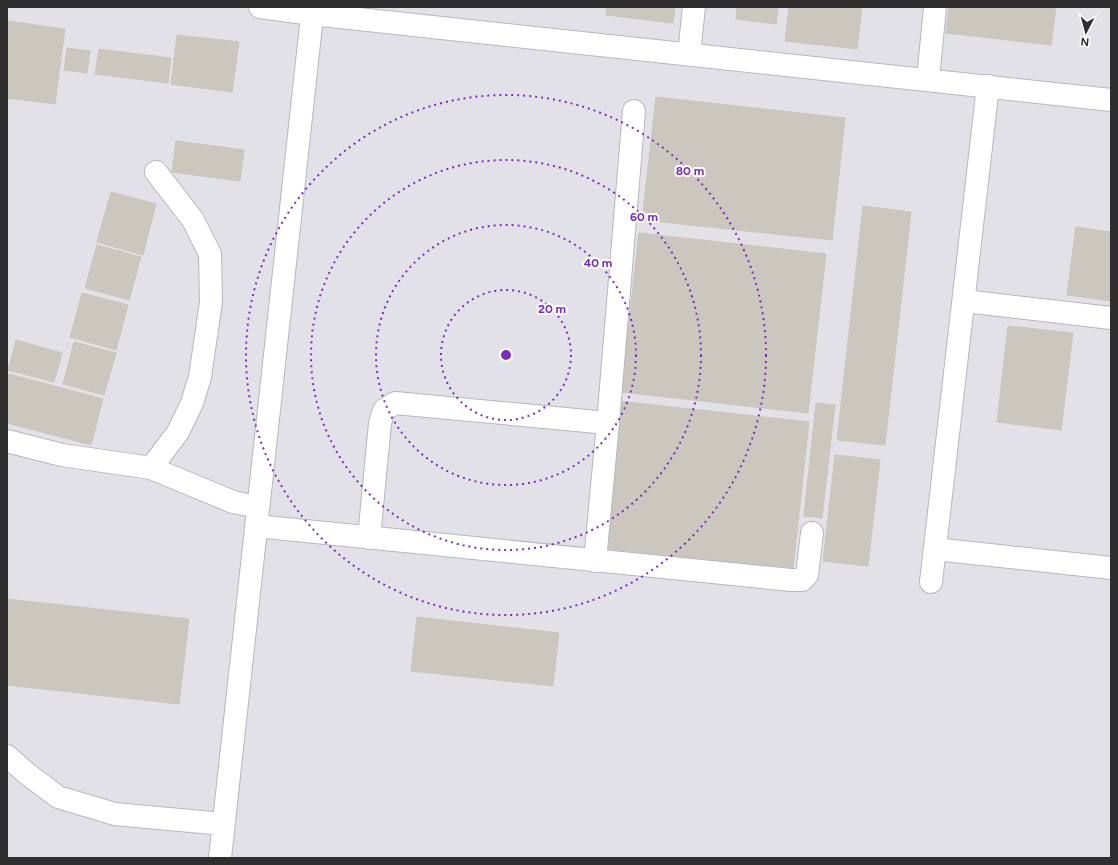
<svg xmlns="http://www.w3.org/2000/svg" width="1118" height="865" font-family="Figtree,sans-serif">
<rect width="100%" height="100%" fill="#efe9e1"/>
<path fill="#e3e1e8" d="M7 7H1111V858H7Z"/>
<path fill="#cbc7bf" stroke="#cbc5ba" d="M607 7H675L673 23 606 15Z
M737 7H778L776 24 736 19Z
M789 7H862L857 49 785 41Z
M949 7H1056L1051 45 946 33Z
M7 21 65 29 55 104 7 98Z
M177 35 239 42 232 92 171 84Z
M67 48 90 51 87 73 64 70Z
M99 49 171 58 168 83 95 74Z
M656 97 845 118 832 240 642 220Z
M176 141 244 150 240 181 172 172Z
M111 192 156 204 143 255 97 242Z
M863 206 911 212 885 445 837 440Z
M1076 227 1111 232V301L1067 295Z
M639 233 826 254 808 413 621 392Z
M97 245 141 257 129 300 85 288Z
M82 293 128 305 116 350 70 337Z
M1008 326 1073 333 1061 430 997 422Z
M16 340 62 353 54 382 8 370Z
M74 342 116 353 104 395 63 384Z
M9 374 103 399 91 445 7 423V381Z
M618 401 809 422 793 569 602 548Z
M816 403 835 405 822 518 804 516Z
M835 455 880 460 868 566 823 561Z
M7 599 189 619 179 704 7 685Z
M417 617 559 633 553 686 411 671Z"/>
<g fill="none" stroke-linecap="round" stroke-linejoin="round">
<g stroke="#b4b7c1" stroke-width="24">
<path id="minor" d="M260 7 312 14 1111 100
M689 54 694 7
M928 79 935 7
M156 172 193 220 210 254 211 302 200 377 192 403 178 432 151 468 233 502 258 507
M964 301 1111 318
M7 441 62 455 151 468
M256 526 791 580H802L807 575 812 533
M369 538 380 423 384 410 395 403 608 423
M935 549 1111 568
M595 561 608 423 634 111
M931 582 988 86
M7 756 25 772 58 797 115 814 223 824
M220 858 313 7"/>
</g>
<use href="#minor" stroke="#fff" stroke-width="22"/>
</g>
<g fill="none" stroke="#7b2cbf" stroke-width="2" stroke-dasharray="2 4">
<circle cx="506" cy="355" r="65"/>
<circle cx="506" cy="355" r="130"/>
<circle cx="506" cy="355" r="195"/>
<circle cx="506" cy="355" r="260"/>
</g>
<circle cx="506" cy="355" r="6" fill="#7b2cbf" stroke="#fff" stroke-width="2"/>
<g font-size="12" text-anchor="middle" font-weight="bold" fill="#7b2cbf" stroke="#fff" stroke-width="4" stroke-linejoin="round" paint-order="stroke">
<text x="690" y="175">80 m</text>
<text x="644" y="221">60 m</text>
<text x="598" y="267">40 m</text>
<text x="552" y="313">20 m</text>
</g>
<rect width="1118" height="865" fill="none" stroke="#2e2e2e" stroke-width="16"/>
<g transform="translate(1086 32) rotate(186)" stroke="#ffffff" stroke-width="3" paint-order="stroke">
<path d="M0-3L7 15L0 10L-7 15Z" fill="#2e2e2e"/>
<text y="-6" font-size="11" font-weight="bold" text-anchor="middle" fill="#2e2e2e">N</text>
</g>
</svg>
